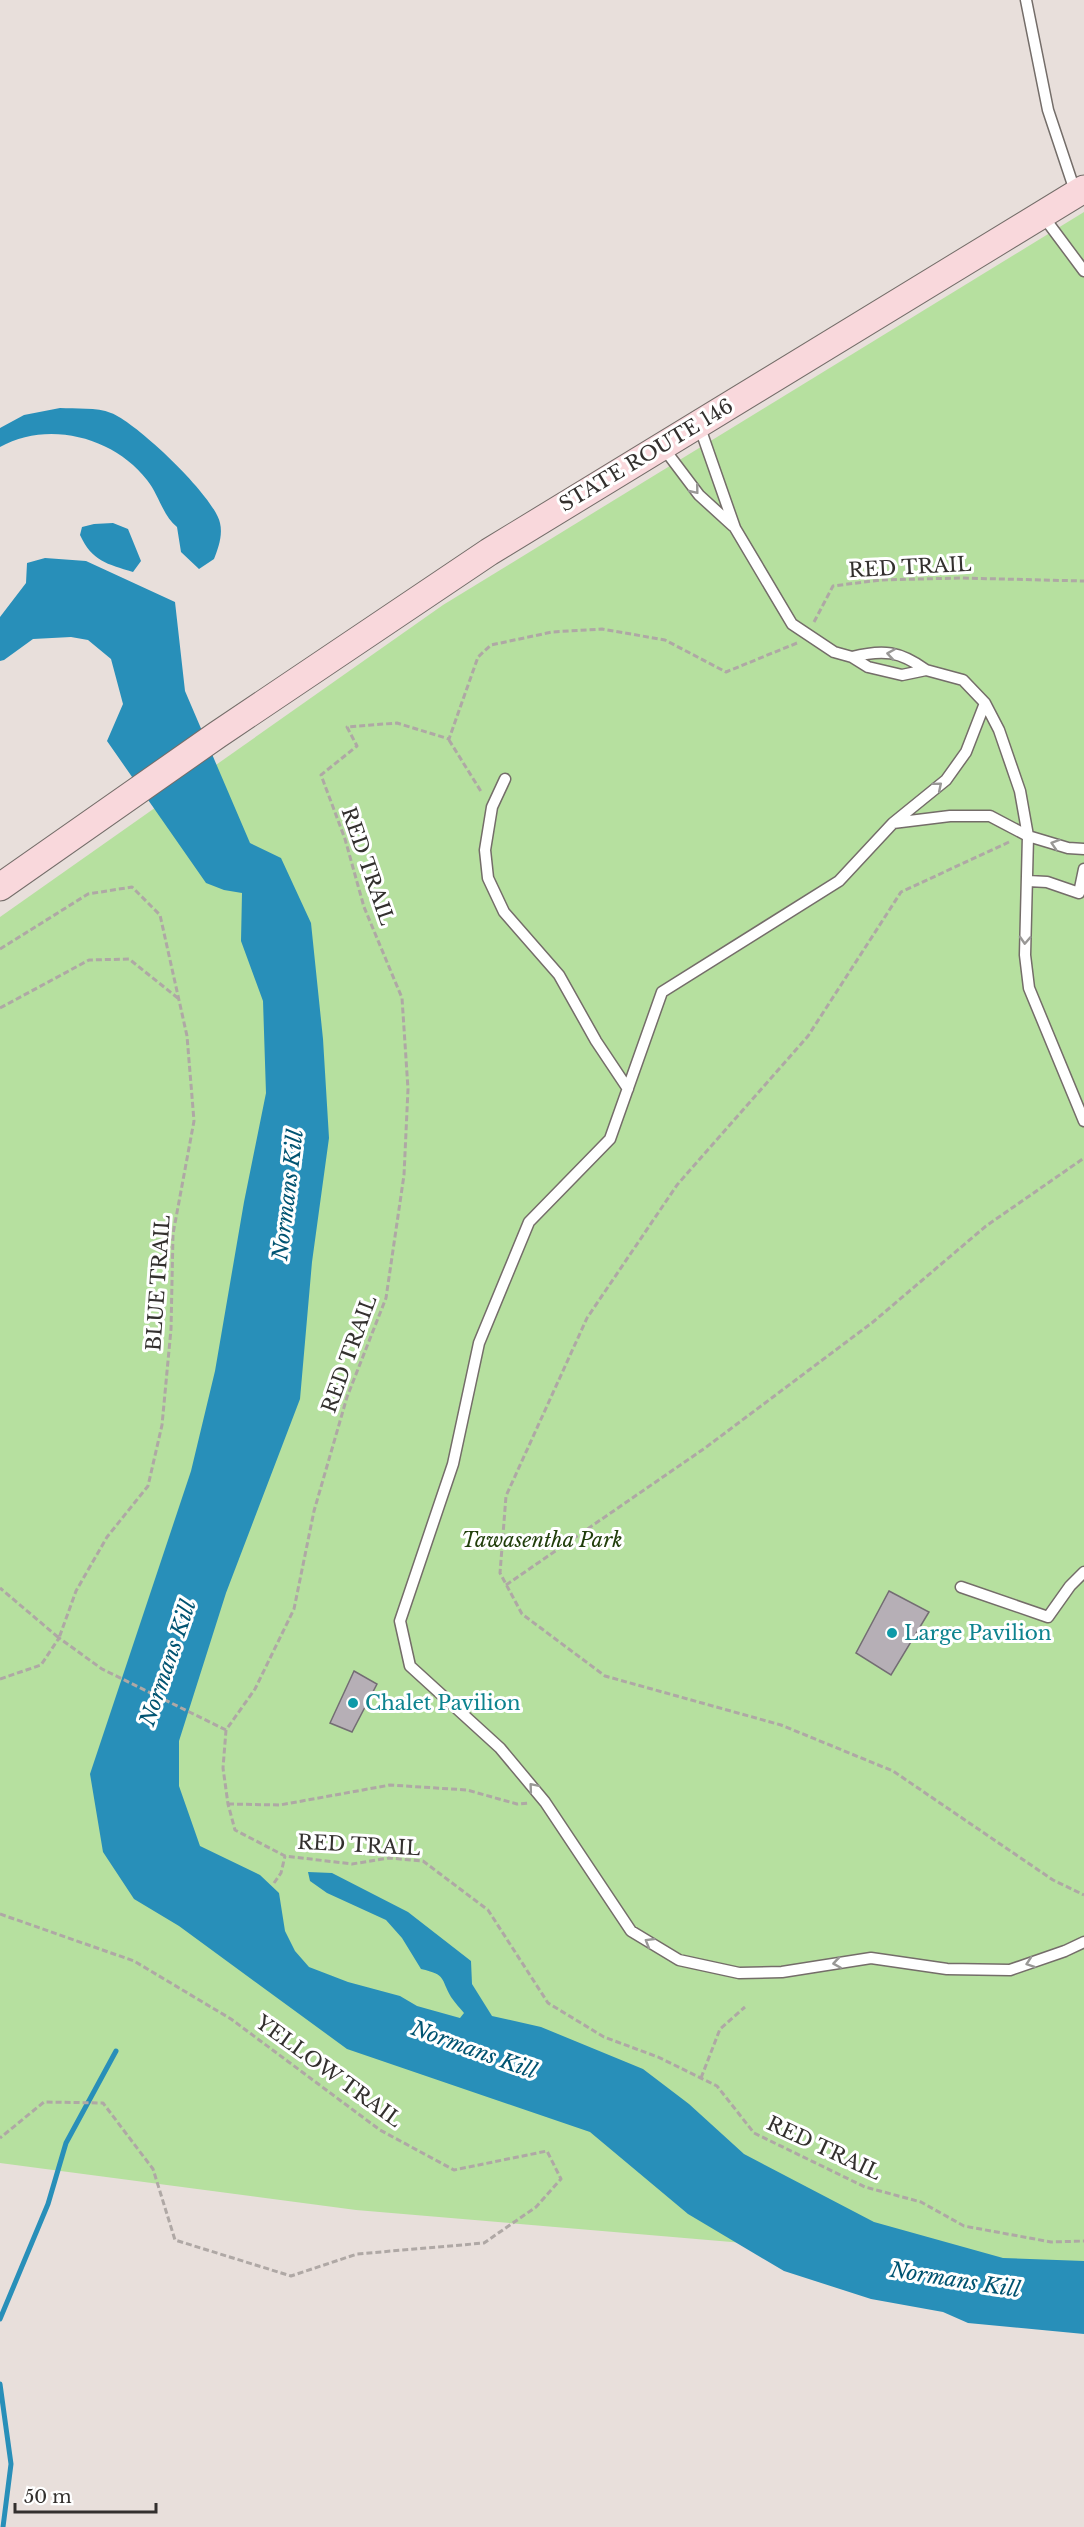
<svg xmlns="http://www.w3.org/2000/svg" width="1084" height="2527" font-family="'Libre Baskerville',serif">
<rect width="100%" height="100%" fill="#e8dfdb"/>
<path fill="#b6e09f" d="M1084 212V2272L356 2210 0 2163V917L443 605Z"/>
<path fill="#288fb9" d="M60 408C75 409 97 407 111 413 136 422 215 497 220 523 223 535 218 549 214 559L199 569 181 552 177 527C163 516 159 495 147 480 114 437 48 420 0 447V428L24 415Z
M113 523 128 529 141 561 133 572C107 564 92 561 80 535L82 527 94 524Z
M45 558 86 561 175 602 185 691 250 843 281 858 311 923 323 1039 329 1138 312 1262 300 1399 226 1593 179 1741V1786L200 1846 260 1875 279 1893 285 1931 295 1951 309 1967 348 1982 400 1996 417 2006 460 2018 464 2013C460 2008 455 2003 451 1997 440 1978 447 1975 421 1969L402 1938 386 1920 327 1893 310 1881 308 1872 332 1873 408 1912 471 1961 472 1984 492 2016 541 2027 643 2069 689 2104 744 2154 874 2222 1003 2258 1084 2261V2334L968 2323 943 2312 871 2299 784 2271 688 2214 590 2132 347 2049 179 1926 134 1899 103 1852 90 1774 191 1471 215 1371 244 1202 266 1093 263 1001 241 941 242 893 224 890 206 883 107 741 123 704 111 659 88 640 71 637 33 639 4 660 0 661V617L26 583 27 563Z"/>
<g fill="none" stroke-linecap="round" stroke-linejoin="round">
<path stroke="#288fb9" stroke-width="5" d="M0 2319 48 2204 66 2143 116 2051
M0 2384 11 2464 3 2527"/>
</g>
<path fill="#b6afb6" stroke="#736d73" stroke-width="1.5" d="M889 1591 929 1612 891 1675 856 1653Z
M354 1671 377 1684 352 1732 330 1723Z"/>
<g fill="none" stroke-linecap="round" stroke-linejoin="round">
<g stroke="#746d69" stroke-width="13">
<path id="lane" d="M1026 0 1048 110 1076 194
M1043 216 1084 271
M699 425 735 528 792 624 834 652 852 657 868 667 902 675 926 670 963 680 985 703 999 730 1020 791 1028 836 1025 955 1029 988 1084 1121
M662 446 699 495 733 526
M852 657C883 649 900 651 926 670
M505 779 492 807 485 850 488 878 504 912 559 975 596 1041 628 1089
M893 823 946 780 966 752 985 703
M1084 849 1068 848 1028 836 990 816H950L893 823 839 881 662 992 610 1139 529 1222 479 1343 453 1464 400 1621 410 1666 500 1748 545 1802 631 1931 679 1960 739 1973 782 1972 871 1958 947 1969 1010 1970 1065 1951 1084 1942
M1028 881 1047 882 1079 893 1084 869
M961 1587 1048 1617 1070 1586 1084 1572"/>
</g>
<g stroke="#746d69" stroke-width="29">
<path id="secondary" d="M0 887 217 735 489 552 1084 189"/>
</g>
<path stroke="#afa8a5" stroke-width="3" stroke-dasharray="6 3" stroke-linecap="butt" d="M814 622 833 586 880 580 961 578 1084 581
M797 643 726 672 665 640 602 629 552 632 491 645 478 657 449 739 397 723 347 727 357 746 321 775 345 839 364 907 402 998 408 1089 404 1175 386 1298 347 1397 314 1511 294 1609 255 1689 226 1730 223 1768 228 1804 235 1830 285 1856 352 1864 389 1858 423 1861 488 1910 548 2003 604 2037 658 2057 717 2086 754 2133 865 2187 921 2202 964 2226 1051 2242 1084 2241
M449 740 482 793
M1009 842 901 892 808 1036 677 1185 587 1318 506 1496 500 1573 522 1614 605 1676 781 1725 893 1771 1053 1880 1084 1895
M0 949 88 894 132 887 160 915 187 1036 194 1121 173 1234 171 1329 162 1425 148 1486 107 1537 76 1591 59 1638 0 1588
M0 1008 89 960 129 959 179 999
M506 1585 705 1448 873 1322 986 1226 1084 1158
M0 1679 41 1665 59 1638 102 1669 226 1730
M228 1804 280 1805 390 1785 467 1790 517 1804 529 1803
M274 1883 281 1873 285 1856
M0 1914 134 1961 231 2019 380 2130 454 2170 547 2151 561 2179 536 2207 484 2243 357 2254 291 2276 175 2240 153 2169 103 2103 44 2102 0 2138
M701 2078 720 2029 745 2007"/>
<use href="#lane" stroke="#fff" stroke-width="10"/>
<use href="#secondary" stroke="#f9d8dc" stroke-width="27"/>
</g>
<defs><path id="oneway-chevron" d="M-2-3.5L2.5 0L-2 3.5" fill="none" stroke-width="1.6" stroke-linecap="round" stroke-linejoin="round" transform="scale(1.5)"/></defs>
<g stroke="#999896">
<use href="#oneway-chevron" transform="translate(695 490) rotate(51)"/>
<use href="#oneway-chevron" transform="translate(891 654) rotate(-171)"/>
<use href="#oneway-chevron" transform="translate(938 786) rotate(-40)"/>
<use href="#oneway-chevron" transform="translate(1055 844) rotate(-163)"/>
<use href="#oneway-chevron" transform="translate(1025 940) rotate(93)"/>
<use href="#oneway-chevron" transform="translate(533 1787) rotate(-130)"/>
<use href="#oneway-chevron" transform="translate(649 1942) rotate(-149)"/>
<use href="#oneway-chevron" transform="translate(837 1963) rotate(171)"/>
<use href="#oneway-chevron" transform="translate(1030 1963) rotate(161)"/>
</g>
<g fill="#0f9aa8" stroke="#fff" stroke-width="2">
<circle cx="892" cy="1633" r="6"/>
<circle cx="353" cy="1703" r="6"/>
</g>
<g text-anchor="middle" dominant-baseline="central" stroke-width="6" stroke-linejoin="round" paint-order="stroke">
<g font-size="20" fill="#33302e" stroke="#fff">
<text transform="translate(646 455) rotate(-31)">STATE ROUTE 146</text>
<text transform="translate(910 567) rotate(-3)">RED TRAIL</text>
<text transform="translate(368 866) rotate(71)">RED TRAIL</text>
<text transform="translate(158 1283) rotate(-86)">BLUE TRAIL</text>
<text transform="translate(349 1354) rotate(-70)">RED TRAIL</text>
<text transform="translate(359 1845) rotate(3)">RED TRAIL</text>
<text transform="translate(329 2071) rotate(36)">YELLOW TRAIL</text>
<text transform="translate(824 2148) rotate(25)">RED TRAIL</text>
</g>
<g font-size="20" font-style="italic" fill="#213e0b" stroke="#fff">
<text x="542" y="1540">Tawasentha Park</text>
</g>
<g font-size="20" fill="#0d838f" stroke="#fff" text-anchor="start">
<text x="904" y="1633">Large Pavilion</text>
<text x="365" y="1703">Chalet Pavilion</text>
</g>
<g font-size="21" font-style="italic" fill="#005371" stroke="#fff">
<text transform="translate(288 1195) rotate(-83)">Normans Kill</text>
<text transform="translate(168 1663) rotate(-71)">Normans Kill</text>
<text transform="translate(474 2050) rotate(20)">Normans Kill</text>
<text transform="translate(955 2280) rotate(9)">Normans Kill</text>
</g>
</g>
<path d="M15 2503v9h141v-9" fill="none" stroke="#33302e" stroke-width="3"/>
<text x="24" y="2503" font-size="18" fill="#33302e" stroke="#ffffff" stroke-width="4.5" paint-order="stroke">50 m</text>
</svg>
